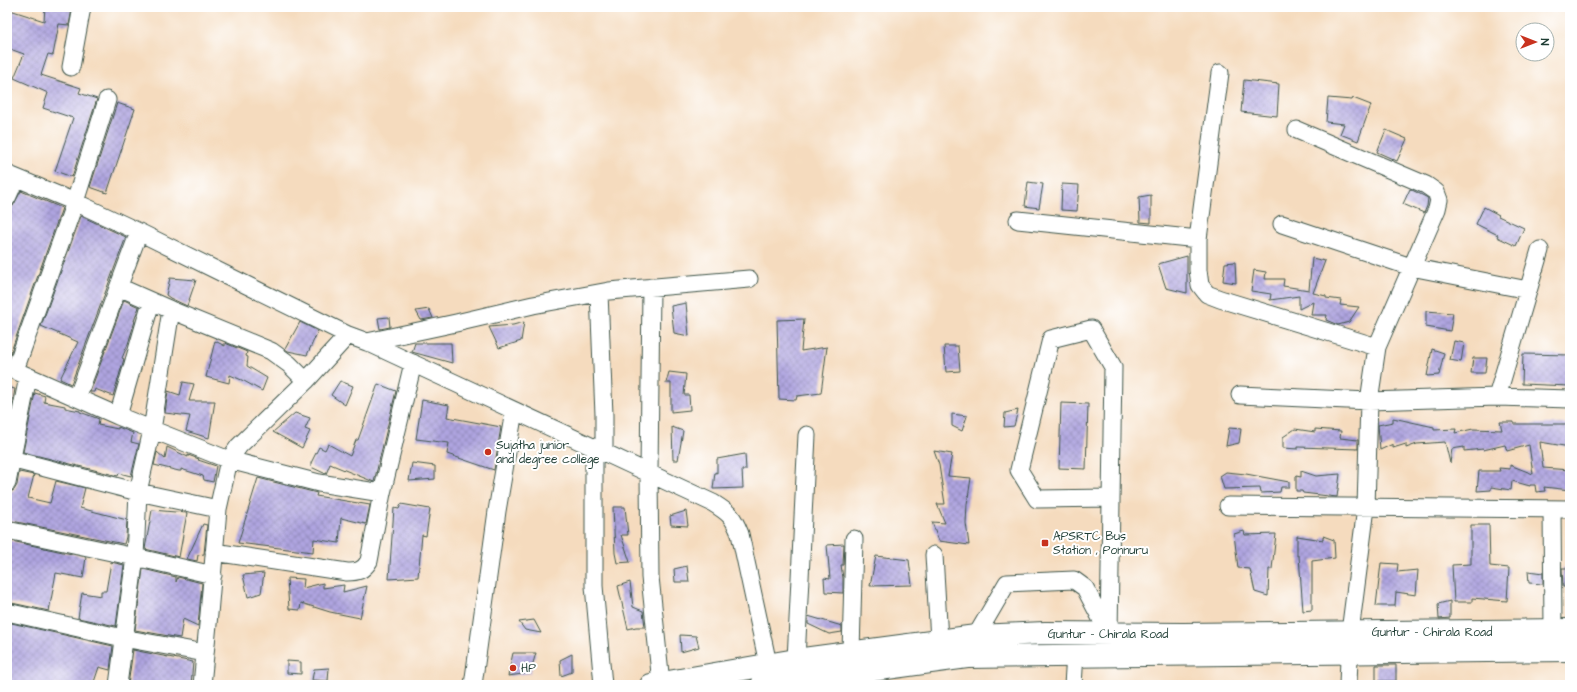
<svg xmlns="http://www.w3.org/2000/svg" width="1577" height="692" font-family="'Architects Daughter',sans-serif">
<defs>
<pattern id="building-cross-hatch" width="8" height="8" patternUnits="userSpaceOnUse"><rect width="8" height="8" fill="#afa4e0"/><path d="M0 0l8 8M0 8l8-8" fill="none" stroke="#8e87b6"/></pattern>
</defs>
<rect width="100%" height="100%" fill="#fff"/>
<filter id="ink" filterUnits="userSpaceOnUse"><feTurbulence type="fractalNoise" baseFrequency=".025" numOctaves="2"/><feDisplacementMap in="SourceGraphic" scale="8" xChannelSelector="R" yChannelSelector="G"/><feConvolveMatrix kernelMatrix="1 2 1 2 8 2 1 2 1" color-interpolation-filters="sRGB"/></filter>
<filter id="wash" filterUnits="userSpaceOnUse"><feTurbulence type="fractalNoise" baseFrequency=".012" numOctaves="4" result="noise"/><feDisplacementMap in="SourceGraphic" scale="16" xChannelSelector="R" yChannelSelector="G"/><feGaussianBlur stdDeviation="0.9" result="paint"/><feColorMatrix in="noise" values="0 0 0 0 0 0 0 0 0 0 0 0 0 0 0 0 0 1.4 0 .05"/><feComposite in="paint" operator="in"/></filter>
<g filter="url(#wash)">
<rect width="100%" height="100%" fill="#f5dbbe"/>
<g id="blocks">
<path fill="url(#building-cross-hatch)" d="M45 7H63L72 9 69 25 59 24 53 55 48 54 41 75 81 88 79 93 97 99 72 177 55 171 73 118 43 108 48 93 14 78 24 54 7 48V9L44 21Z
M1244 80 1279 84 1277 116 1241 112Z
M1328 98 1352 100 1353 98 1371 105 1358 141 1340 134 1344 124 1326 122Z
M117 103 135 109 107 193 90 187Z
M1386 130 1407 139 1397 161 1377 152Z
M1028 182 1043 184 1039 208 1025 206Z
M1062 184 1079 185 1077 211 1061 210Z
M1410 189 1428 198 1427 206 1424 213 1403 204Z
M21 191 62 208 9 357H7V208L13 206Z
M1151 195V223L1140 222 1139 197Z
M1484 207 1499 215 1498 216 1524 228 1516 246 1497 237 1498 235 1476 224Z
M81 216 126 237 71 384 60 379 78 342 41 326Z
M1187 256V293L1166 288 1158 264Z
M1312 258 1325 261 1313 293 1326 296V298L1341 300 1340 305 1359 307 1349 322 1338 325 1326 320 1327 315H1311L1313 302 1299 309V296L1270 300 1271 294 1251 291 1254 270 1266 272 1265 279H1284L1283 286 1309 290Z
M1235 262 1236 283 1223 281 1225 263Z
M170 278 196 280 187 306 170 298 166 295Z
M124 300 139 307 134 321H135L128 344 122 358 124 359 113 396 95 389 94 392H90Z
M686 303 689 336 674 333 671 306Z
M429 309 433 318 421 320 416 311Z
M1426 311 1453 313 1450 331 1426 327Z
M389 317 390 327 380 329 378 318Z
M804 319 801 351 827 347 821 393 797 396 796 400 779 399 777 320Z
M300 322 318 331 307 355 288 351 285 349Z
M524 322 521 341 499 348 489 327 513 325Z
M215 341 225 346V343L247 352 246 356 248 357 247 366 267 378 262 391 244 381 230 375 229 383 206 377Z
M1454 341 1464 343 1461 362 1450 360Z
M415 343H451L452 363 412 352Z
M944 346H958L960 371 946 372Z
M1432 349 1444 353 1439 375 1427 376Z
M1523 354 1570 355V386L1522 384Z
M1473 358H1487L1485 373H1471Z
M669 372 686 374 684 395H689L690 410 671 412V383H666Z
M340 381 353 386 345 405 331 395Z
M183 382 194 384 189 401H215L209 438 186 431 190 416 165 413 168 391 180 395Z
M378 384 396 391 374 482 330 464 326 474 311 467V463L319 447 325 450 328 444 350 456 356 440H358Z
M7 387 15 389 7 432Z
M35 393 45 396 44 402 65 406V408L80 411V412L99 419 98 425 118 429V427L133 433 131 442 139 444 131 476 119 473 118 476 23 452Z
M422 400 449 405 447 417 501 427 494 470 447 454 449 443 416 439Z
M1061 403 1088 404 1086 469 1059 468Z
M1018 410 1014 426 1004 427 1005 413Z
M295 413 310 418 305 429 310 431 302 448 273 432Z
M952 414 967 416 962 431 952 426Z
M1393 418 1434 427V430L1456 429 1455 433 1473 429 1502 430 1500 422H1514V424H1570V447L1540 442 1543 468 1570 470V490L1544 487 1545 491 1536 492 1535 485H1530V486L1512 481 1511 490 1491 487V490L1477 491 1479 471H1500L1499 468 1510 469V465L1533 474 1529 445 1507 451 1505 445 1483 450V449L1464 451V447L1452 449 1450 463 1445 442 1417 444 1406 448V444L1393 448V444L1380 450 1378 425 1393 422Z
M672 427 683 431 678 460H673Z
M1229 428 1241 429 1239 443 1226 446Z
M1295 429 1315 432V429L1341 431 1340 438 1358 440V449L1298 447V449L1283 448V437Z
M167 447 188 457V455L199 459 198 460 216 466 213 482 204 480 203 476 181 469V471H179L154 465 157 452 165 459Z
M934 451 952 454 948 476 971 478 967 504 966 523 969 545 939 541 932 522 945 523 937 504H945L939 465Z
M745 454 746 470H742L743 488 713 489 715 472 717 473V459Z
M412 463 435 466V479L409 481Z
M1301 471 1316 476 1340 474 1337 497 1303 493 1302 491H1296V476L1301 477Z
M19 472 34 475 28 498 50 503 56 481 85 488 80 508 127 520 126 537 124 544 7 520V504L10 492 14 490 17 485Z
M1226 472 1246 474 1289 482V487H1281L1280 492 1261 493 1260 488 1224 489 1220 476Z
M258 478 317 493 316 496 370 505 366 524 341 518 339 543 314 539 313 552 238 543Z
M401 504 430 509 426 536 422 535 418 577 389 579 394 508 399 509Z
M613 507H625L628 535H621L630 562 617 563 615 553Z
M152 510 187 513 179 557 145 549Z
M686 511 688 526 671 525 670 516Z
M203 524 207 525 204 554 198 555 197 561 187 559Z
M1471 525H1489L1490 566 1509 568 1507 601 1472 598V602H1454L1452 565 1471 564Z
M1244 531 1245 535 1276 534 1272 569H1269L1268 596 1255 592 1250 569 1238 568 1234 534Z
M1297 536 1323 540V536L1334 540 1335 558 1312 561V610L1303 611 1299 556H1297Z
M7 540 86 557 83 578 56 573 49 611 7 602Z
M844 544 843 565H841L843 578V593L825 592 824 578 830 579 827 545Z
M876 556 909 560 912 585 870 586Z
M111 562 124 565 116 626 78 618 82 593 101 596V591H106Z
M1381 563 1398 564 1397 572 1418 570 1416 595 1396 592 1395 606H1376Z
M687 566 689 582H675L674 569Z
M1562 568H1570V587H1563Z
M143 569 176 577V582L178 577 202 583 198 626 183 619 180 638 135 630Z
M1528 571 1543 573V584L1529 583Z
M264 573 261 593 248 597 243 575Z
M287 578 304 579 303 588 323 583V588L344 585 343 592 367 586 360 618 330 612 301 603 300 610 289 609Z
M630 582 633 607 643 611 645 627H636L628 629 618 586Z
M1450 601V618L1439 619 1438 604Z
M808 616 842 626V632L829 634 808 624Z
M534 620 541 633 525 630 519 622Z
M7 622 113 646 110 670 99 667 93 685H7Z
M680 635 696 636 699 647 681 652Z
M133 650 193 662 191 685H128Z
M513 653H536L530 673 508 676Z
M572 654V672L561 676 560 660Z
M287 661 301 662V674L287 673Z
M1376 665H1396V681H1376Z
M329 668 328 681 312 680 314 669Z"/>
</g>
</g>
<g filter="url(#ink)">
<use href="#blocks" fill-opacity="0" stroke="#3f5549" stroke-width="1"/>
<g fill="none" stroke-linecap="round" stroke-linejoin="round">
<g stroke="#3f5549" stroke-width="19">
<path id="minor" d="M71 67 82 7
M1220 73 1198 239V270L1200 285 1207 294 1220 299 1377 347
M1297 130 1426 185 1436 192 1439 200 1437 209 1377 347 1369 401 1366 508 1350 632 1348 685
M7 174 75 202 139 232 348 335 367 342 713 503C729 513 733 516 740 534L768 664
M7 198 16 178
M1018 220 1198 239
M1282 224 1411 267 1528 290
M119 287 171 310 271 351 289 364 306 381
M651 287 649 473 650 577 661 683
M599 293 604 415V451
M367 342 456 323 533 305 609 291 749 279
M7 367 118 416 229 460 319 483 382 493
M15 370 75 202 107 100
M1240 395 1369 401 1497 397 1570 399
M1497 397 1540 250
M77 398 139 232
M118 416 151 302
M594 447V586L603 685
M7 458 138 492 218 509
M7 483 28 377
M1228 506 1570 509
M1552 509 1553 630
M7 530 135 557 213 575
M214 552 347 572C357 572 363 571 369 561L382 493 413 363
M934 555 939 640
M7 612 123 638 205 653
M1109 634 1113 367 1091 329 1051 339 1019 470 1037 499 1111 498
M976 636 1007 583 1074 580 1085 588 1108 632
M851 652 854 539
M796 660 807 435
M118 685 135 557 138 492 152 430 171 310
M202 685 209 614 218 509 229 460 239 446 306 381 348 335
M473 685 497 511 514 411
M1073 685 1075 654"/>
</g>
<g stroke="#3f5549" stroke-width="24">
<path id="major" d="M651 685 796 660 976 636 1045 633 1183 634 1570 630
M762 685 967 657 1570 650"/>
</g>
<use href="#minor" stroke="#fff" stroke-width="17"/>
<use href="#major" stroke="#fff" stroke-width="22"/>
</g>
</g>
<g fill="#c8321e" stroke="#fff" stroke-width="1.5">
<circle cx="488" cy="452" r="4"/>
<rect x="1041" y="539" width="8" height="8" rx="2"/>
<circle cx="513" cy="668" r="4"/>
</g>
<g text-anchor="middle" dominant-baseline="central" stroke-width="4" stroke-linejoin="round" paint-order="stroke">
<g font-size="12" fill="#1f3d34" stroke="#fff" text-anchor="start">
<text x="496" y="445">Sujatha junior<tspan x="496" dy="14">and degree college</tspan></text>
<text x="1053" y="536">APSRTC Bus<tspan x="1053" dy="14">Station , Ponnuru</tspan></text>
<text x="521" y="668">HP</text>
</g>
<g font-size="12" fill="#1f3d34" stroke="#fff">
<text x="1432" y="632">Guntur - Chirala Road</text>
<text x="1108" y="634">Guntur - Chirala Road</text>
</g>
</g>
<rect width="1577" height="692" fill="none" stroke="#fff" stroke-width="24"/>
<g transform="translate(1535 42) rotate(90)"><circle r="19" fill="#ffffff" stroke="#a5b1ae"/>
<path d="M0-3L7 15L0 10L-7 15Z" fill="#c8321e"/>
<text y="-6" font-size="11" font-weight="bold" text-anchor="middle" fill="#1f3d34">N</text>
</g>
</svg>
